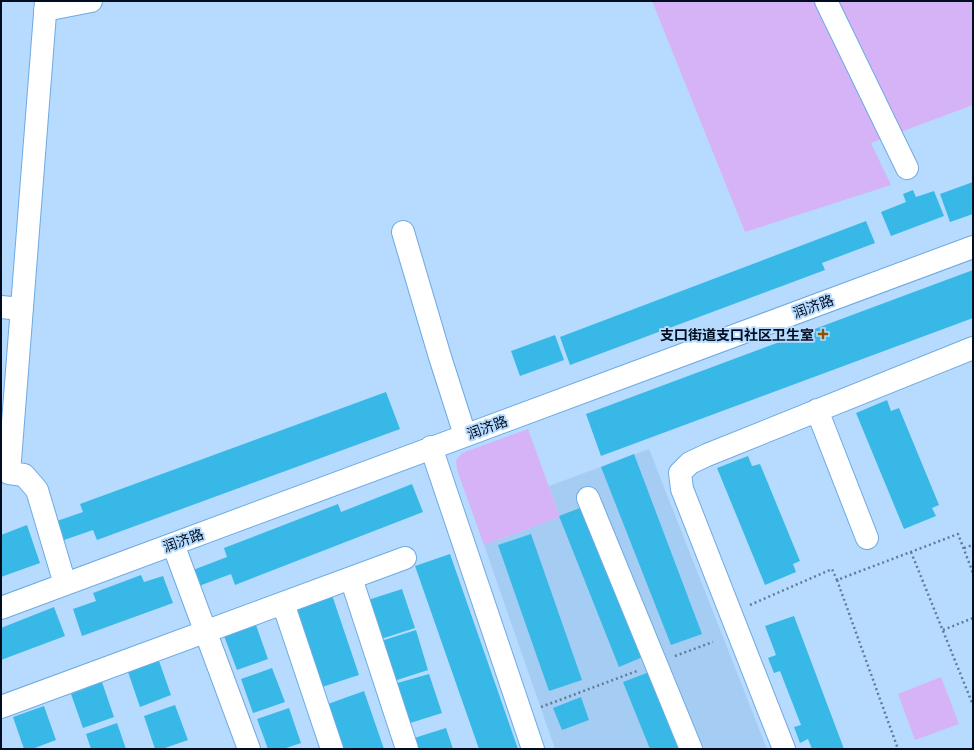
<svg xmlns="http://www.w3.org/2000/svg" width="974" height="750" font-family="'Titillium Web','Noto Sans SC',sans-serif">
<rect width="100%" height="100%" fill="#b7dbfe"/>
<path fill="#a5ccf2" d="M649 449 767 749H555L484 545 560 517 549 486Z"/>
<path fill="#d6b3f7" d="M652 1H973V105L871 143 891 185 745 232Z
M528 429 560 517 484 545 457 470 456 460 462 453Z
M941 677 959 724 915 740 898 694Z"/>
<path fill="#38b8e7" d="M973 182V214L950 222 940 194Z
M913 190 916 197 934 191 944 216 891 236 881 212 906 202 903 194Z
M866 221 875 243 822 263 825 270 570 365 560 337Z
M973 270V318L601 456 586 414Z
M555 335 564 360 520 376 511 351Z
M386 392 400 429 97 540 93 530 64 540 57 521 83 512 80 504Z
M887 400 891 411 899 408 939 505 932 508 936 516 904 529 856 413Z
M634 454 702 634 671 645 601 467Z
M748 456 752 466 760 464 800 561 793 564 796 572 765 585 717 468Z
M412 484 423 512 235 585 231 574 199 586 193 570 227 557 224 548 338 504 341 512Z
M585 506 645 656 619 667 559 516Z
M27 525 40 563 1 577V535Z
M531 534 582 680 549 691 498 545Z
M450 554 518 749H479L415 566Z
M141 575 144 582 163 576 173 603 82 636 73 609 96 601 93 593Z
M402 589 415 628 381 639 368 600Z
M331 592 359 675 322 687 295 604Z
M54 607 65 636 1 660V628Z
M794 616 844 749H812L808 739 800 743 794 727 801 725 780 671 774 673 768 658 776 655 765 626Z
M256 625 268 659 237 670 224 636Z
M416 630 428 670 394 681 381 641Z
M159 661 171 695 140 707 128 672Z
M272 668 285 702 253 713 241 679Z
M652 671 683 749H650L623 682Z
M429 674 442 713 407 724 394 684Z
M102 682 114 717 83 728 71 694Z
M364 691 384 749H343L328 704Z
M581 697 589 720 562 730 553 708Z
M175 705 188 740 162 749H155L144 716Z
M44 706 56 740 32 749H24L13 717Z
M289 708 301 743 283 749H268L257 719Z
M117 723 126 749H91L86 734Z
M446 728 453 749H414L411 739Z"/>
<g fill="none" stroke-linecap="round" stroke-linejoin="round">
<g stroke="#6eaae2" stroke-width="24">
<path id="minor" d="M46 1 9 473 24 475 37 490 65 584
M826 1 907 168
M45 10 91 1
M403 232 440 357 465 435
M1 307 22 309
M817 410 867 538
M431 447 533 749
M588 498 691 749
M173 544 249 749
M351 578 407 749
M283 603 332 749
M1 608 973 247
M1 707 405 558
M784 749 682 489 680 473 690 463 707 455 973 348"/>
</g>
<path stroke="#627c97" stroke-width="2.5" stroke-dasharray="2 3" stroke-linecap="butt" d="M964 548 973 545
M911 552 973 705
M837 580 898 749
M750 605 832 569 837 580 958 534 973 573
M943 630 973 618
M675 656 713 642
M541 707 637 671"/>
<use href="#minor" stroke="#fff" stroke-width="22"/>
</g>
<path fill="#895301" stroke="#b7dbfe" stroke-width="1.5" d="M821 328h4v4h4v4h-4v4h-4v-4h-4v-4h4z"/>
<g text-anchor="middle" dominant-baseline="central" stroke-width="4" stroke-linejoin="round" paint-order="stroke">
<g font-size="14" fill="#000d20" stroke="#b7dbfe">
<text transform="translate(813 306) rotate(-20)">润济路</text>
<text transform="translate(487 427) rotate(-20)">润济路</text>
<text transform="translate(183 540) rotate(-20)">润济路</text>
</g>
<g font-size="14" font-weight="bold" fill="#000d20" stroke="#b7dbfe" text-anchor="end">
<text x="814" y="334">支口街道支口社区卫生室</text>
</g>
</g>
<rect width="974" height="750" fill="none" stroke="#000d20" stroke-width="4"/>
</svg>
